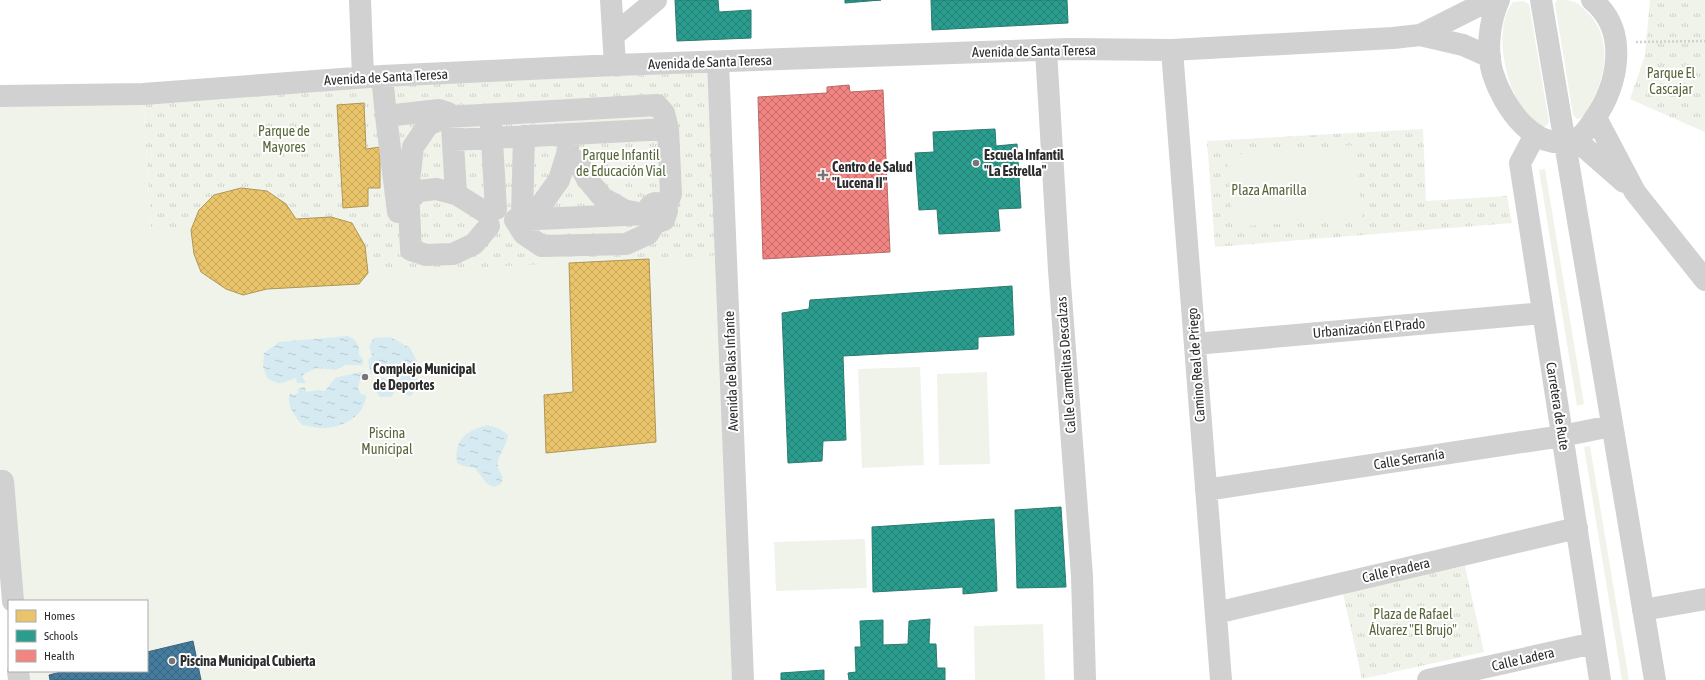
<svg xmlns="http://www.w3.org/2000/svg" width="1705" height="680" font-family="'Asap Condensed',sans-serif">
<defs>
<pattern id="park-tufts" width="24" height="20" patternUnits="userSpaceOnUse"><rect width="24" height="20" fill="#f0f3ea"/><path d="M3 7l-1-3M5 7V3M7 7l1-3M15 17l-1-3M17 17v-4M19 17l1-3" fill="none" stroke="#ced0c9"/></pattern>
<pattern id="water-ripples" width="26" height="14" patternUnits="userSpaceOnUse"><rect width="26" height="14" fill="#d6eaf1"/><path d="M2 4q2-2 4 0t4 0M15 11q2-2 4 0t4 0" fill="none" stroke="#b8c9cf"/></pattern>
<pattern id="homes-cross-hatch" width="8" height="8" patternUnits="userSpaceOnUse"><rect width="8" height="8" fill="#e9c46a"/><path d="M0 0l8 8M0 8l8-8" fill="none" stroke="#c8a95c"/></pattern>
<pattern id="schools-cross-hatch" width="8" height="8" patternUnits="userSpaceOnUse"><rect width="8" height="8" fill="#2a9d8f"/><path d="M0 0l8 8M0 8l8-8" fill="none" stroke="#248075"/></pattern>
<pattern id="health-cross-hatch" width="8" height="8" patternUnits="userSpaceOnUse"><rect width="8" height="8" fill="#f28482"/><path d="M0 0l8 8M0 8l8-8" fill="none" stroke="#c46c6b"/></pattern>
<pattern id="public-cross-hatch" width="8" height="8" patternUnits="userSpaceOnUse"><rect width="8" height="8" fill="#457b9d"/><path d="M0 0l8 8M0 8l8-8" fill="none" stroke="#3a6580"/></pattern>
</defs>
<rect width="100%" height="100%" fill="#fff"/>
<path fill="url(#park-tufts)" d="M1650 0H1705V132L1630 99 1645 55Z
M718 62 726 255 656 442 151 232 143 94Z
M1423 129 1426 201 1507 196 1512 223 1215 247 1207 141Z
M1465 566 1484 652 1362 679 1343 593Z"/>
<path fill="#f0f3ea" d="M1557 0C1576 0 1576 1 1589 14 1612 39 1606 74 1592 101 1588 109 1586 117 1577 119L1573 115 1555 4Z
M1523 1 1529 4 1549 122 1546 126 1542 128C1509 110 1489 32 1513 2Z
M143 94 151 232 191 230 199 210 241 188 267 191 286 204 297 219 331 217 352 223 365 246 368 273 726 255 743 680H19L18 671H147V601H13L0 481V96Z
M1356 145 1362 218 1233 227 1227 155Z
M1545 169 1584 404 1577 406 1539 170Z
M920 367 924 465 862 468 858 369Z
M987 372 990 464 939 465 937 374Z
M1590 446 1629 680H1622L1584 447Z
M865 539 867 588 776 591 774 542Z
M1043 624 1045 680H975L974 626Z"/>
<path fill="url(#water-ripples)" d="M348 336C357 341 360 345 359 355L363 359V365H345L336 370 317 368 306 373 302 376 306 383H297L296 378C279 383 284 387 267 378L263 367 264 353 279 342Z
M390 337 410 348 417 361V388L411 396 401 393 399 382 393 384 395 391 391 397H380L374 389 379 377 386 379 392 377 389 370 379 369 371 375 368 360 372 356 369 346 374 338Z
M365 371 367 376 360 379 358 389 361 394 366 395C365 416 343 427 325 428 317 428 309 426 302 425 295 415 286 406 290 393L294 395 298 393V388L305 387 306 392 318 390 325 391 335 378Z
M487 425 500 429 508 435C505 455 490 458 503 477L501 484 494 487 487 484 475 468 463 466 457 463C454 439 466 431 487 425Z"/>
<path fill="url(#homes-cross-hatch)" stroke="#b09657" d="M364 103 366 149 380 147V188H368V206L343 208 337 105Z
M241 188 267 191 286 204 296 219 331 217 352 223 365 246 368 273 359 284 267 289 243 295 226 289 201 272 194 254 191 230 199 210 214 195Z
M649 259 656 442 546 453 544 395 573 392 569 263Z"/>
<path fill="url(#schools-cross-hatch)" stroke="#2b7b71" d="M675 0H718L719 12 751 10V38L677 41Z
M845 0H881L845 3Z
M931 0H1067L1068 23 932 30Z
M995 129 996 146 1017 144 1021 208 998 209 1000 231 939 234 937 209 919 210 915 153 934 152 933 132Z
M1012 286 1014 335 978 337V349L843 356 846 440 823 441 822 461 788 463 782 313 809 309 810 300Z
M1061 507 1066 587 1017 588 1015 510Z
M994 519 997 591 963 594V587L873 592 872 527Z
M930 619 929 644H936L937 668H945V680H849L848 673 856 672 855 647H861L860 621 883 620V645L908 644 909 621Z
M824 670V680H781V673Z"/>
<path fill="url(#health-cross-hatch)" stroke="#b76a68" d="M849 85 850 92 883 90 890 252 763 259 758 97 827 93V87Z"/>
<path fill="url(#public-cross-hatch)" stroke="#3e637b" d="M193 641 201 680H50L49 675 65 671H147V652Z"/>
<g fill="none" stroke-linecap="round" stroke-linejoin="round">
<path stroke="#d1d1d1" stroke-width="2.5" stroke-dasharray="2 2" stroke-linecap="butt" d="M1636 42 1705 41"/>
<path stroke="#d1d1d1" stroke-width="22" d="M360 0 363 77
M611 0 615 65
M1499 0C1489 22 1486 51 1493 74 1503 106 1535 154 1574 140 1581 138 1589 127 1593 121 1618 86 1630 31 1592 0
M1541 0 1655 680
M1420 35 1490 0
M613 36 656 0
M1046 50 1059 270 1082 576 1085 680
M1172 50 1221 680
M718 62 743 680
M382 76 386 116
M0 96 143 94 382 76 615 65 1068 49 1172 50 1393 38 1420 35 1463 45 1490 57
M1596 118 1635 192 1705 280
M491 124 496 209
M452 126 456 194
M570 134 567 154 559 180 541 205 515 220 524 234 542 246 626 244 648 234 655 223 664 220 667 211 663 205C656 201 650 203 647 211L649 220 655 223
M1535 135 1520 163 1600 680
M453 140 668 129
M1576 140 1624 182
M567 154 579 163 587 179 603 198 626 211 633 212
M409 200 419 191 436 189 456 194 488 214
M398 212 386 116 439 110 448 113
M522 216 524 136
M517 220 646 214
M489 226 474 244 453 254 426 255 411 250 408 190 413 147 428 125 446 117 657 105 664 113 668 129 671 194 666 208
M1195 344 1543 313
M0 481H3L13 601
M1206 490 1562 436 1611 426
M1643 610 1705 599
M1216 613 1577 528
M18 671 19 680
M1428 680 1594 643"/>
</g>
<g fill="#767676" stroke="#fff" stroke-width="1.5">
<circle cx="976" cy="163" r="4"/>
<path d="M821 169h4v4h4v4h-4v4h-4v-4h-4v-4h4z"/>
<circle cx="365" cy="377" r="4"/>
<circle cx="172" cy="661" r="4"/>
</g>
<g text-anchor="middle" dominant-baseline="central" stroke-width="4" stroke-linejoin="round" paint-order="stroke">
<g font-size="14" fill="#2c2c2c" stroke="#fff">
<text transform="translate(1034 51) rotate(-1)">Avenida de Santa Teresa</text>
<text transform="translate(710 62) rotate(-2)">Avenida de Santa Teresa</text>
<text transform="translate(386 77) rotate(-3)">Avenida de Santa Teresa</text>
<text transform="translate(1369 328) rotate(-5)">Urbanización El Prado</text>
<text transform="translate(1066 365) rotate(-94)">Calle Carmelitas Descalzas</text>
<text transform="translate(1196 365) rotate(-94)">Camino Real de Priego</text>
<text transform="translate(731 371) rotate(-92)">Avenida de Blas Infante</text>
<text transform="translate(1558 406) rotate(81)">Carretera de Rute</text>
<text transform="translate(1409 459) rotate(-9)">Calle Serranía</text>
<text transform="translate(1396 570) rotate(-13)">Calle Pradera</text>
<text transform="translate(1523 659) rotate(-13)">Calle Ladera</text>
</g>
<g font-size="14" fill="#556739" stroke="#fff">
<text x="1671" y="73">Parque El<tspan x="1671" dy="16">Cascajar</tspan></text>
<text x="284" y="131">Parque de<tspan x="284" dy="16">Mayores</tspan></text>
<text x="621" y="155">Parque Infantil<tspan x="621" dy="16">de Educación Vial</tspan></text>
<text x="1269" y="190">Plaza Amarilla</text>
<text x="387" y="433">Piscina<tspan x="387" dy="16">Municipal</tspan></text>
<text x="1413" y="614">Plaza de Rafael<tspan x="1413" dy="16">Álvarez "El Brujo"</tspan></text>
</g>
<g font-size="14" font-weight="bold" fill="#2c2c2c" stroke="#fff" text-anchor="start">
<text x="984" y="155">Escuela Infantil<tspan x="984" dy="16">"La Estrella"</tspan></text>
<text x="832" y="167">Centro de Salud<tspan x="832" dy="16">"Lucena II"</tspan></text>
<text x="373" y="369">Complejo Municipal<tspan x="373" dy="16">de Deportes</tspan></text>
<text x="180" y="661">Piscina Municipal Cubierta</text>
</g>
</g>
<rect x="8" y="600" width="140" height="72" fill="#ffffff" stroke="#ababab"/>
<rect x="16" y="610" width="20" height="12" fill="#e9c46a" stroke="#ababab"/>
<text x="44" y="620" font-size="12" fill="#2c2c2c">Homes</text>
<rect x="16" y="630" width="20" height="12" fill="#2a9d8f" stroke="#ababab"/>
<text x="44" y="640" font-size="12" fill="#2c2c2c">Schools</text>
<rect x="16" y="650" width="20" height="12" fill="#f28482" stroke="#ababab"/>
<text x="44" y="660" font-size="12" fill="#2c2c2c">Health</text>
</svg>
